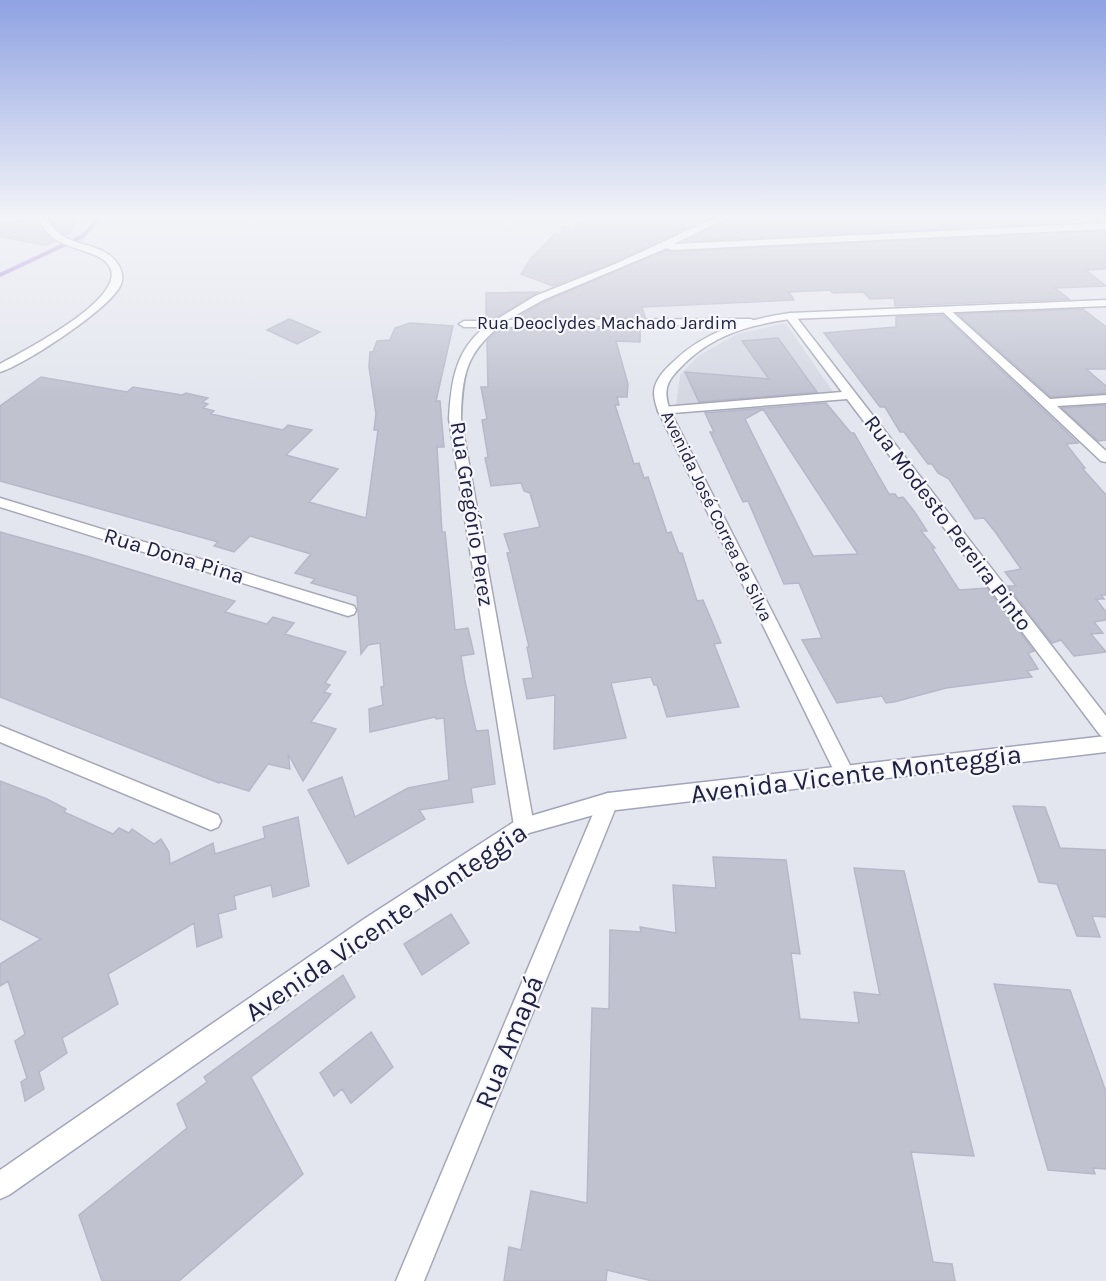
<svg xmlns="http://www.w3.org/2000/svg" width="1106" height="1281" font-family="Karla,sans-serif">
<rect width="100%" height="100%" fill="#e4e6ef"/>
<path fill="#d5d8e3" d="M786 323 833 392 676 405 680 375 698 356 737 334Z"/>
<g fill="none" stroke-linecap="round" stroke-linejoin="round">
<path stroke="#ab87d9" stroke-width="4" d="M0 275 83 236 101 216"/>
</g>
<path fill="#c0c2d0" stroke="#b6b8ca" stroke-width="1.5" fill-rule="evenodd" d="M77 216 70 233 66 235 55 226 50 217Z
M576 216H713L614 262 553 286 521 274 531 258 555 234 560 235 563 227 576 228Z
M733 216H1106V221L685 241Z
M37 219 47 235 55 241 46 245 0 237V223Z
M1106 231V269L1086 270 1106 286 1055 288 1069 299 895 306 894 298 870 299 863 292 833 293 830 290 789 292 794 300 642 307 645 317 516 318 544 302 667 250 671 252Z
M538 292 493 319H486V293Z
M1083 309 1106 327V369H1086L1106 386V393L1051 397 958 314Z
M943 315 1078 443 1066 444 1085 468H1082L1106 495V595H1101L1104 599H1096L1106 612V620L1094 622 1103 633 1091 634 1106 652 1074 656 1061 640 1052 643 1008 586H1016L1005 572 1021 569 996 533 984 518 975 519 949 479 938 473 932 464H928L904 432H900L885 407H880L824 333 896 327V317Z
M289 319 294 321 320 332 297 344 267 330Z
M410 323 453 326 436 401H440L444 447H437L442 532H445L455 630 468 628 474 654 461 656 465 681 476 731 488 730 495 784 471 788 473 802 419 810 425 819 348 864 308 790 342 777 355 817 408 788 449 780 444 718 436 719 435 717 370 732 369 709 383 705 381 687 384 686 380 643 368 645 361 654 357 596 311 583 315 579 295 573 311 554 250 536 234 552 214 546 218 542 0 481V406L41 377 127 392 133 387 182 395 186 393 208 398 202 402 208 404 203 408 214 411 211 414 283 430 288 425 312 430 286 455 338 469 309 502 366 518 378 430H374L376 414 369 367 370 352H373L377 341 390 340 395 328Z
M645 328 640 329V342L616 341 628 384 627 397H617L619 405H615L634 464 639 463 644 478 648 477 667 533 671 532 679 553H682L697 601 703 600 714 626 721 643 714 644 739 707 667 717 657 685H654L651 677 611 683 626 738 554 749 555 695 527 699 523 679 533 678 527 647H529L507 553 510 552 504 534 540 527 530 493 524 491 521 483 491 486 485 458 488 457 482 420 487 419 481 387H488L487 341 500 329Z
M778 338 817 392 699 402 685 372 769 379 742 341Z
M826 403 851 433H854L889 494H895L898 498 903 497 914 511 927 531H921L935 548H932L959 590 987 588 1034 651 1028 653 1038 669 1027 671 1032 677 946 688 894 702 886 703 882 696 837 703 802 640 822 638 799 583 784 584 748 501 743 502 710 432H714L705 413ZM763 409 850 542 858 554 813 556 745 419Z
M1106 405V440L1098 441 1062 408Z
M0 532 86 556 235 601 225 612 267 624 273 617 294 623 285 634 346 652 325 683 330 685 324 692 331 694 311 722 336 729 303 781 288 754 290 769 268 764 249 791 220 782 219 783 0 697Z
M0 781 47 799 66 809 64 812 113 834 119 828 129 833 132 829 154 844 161 839 169 852 170 864 213 843 215 854 265 838 263 827 298 817 309 886 273 897 271 885 234 896 236 909 218 914 222 937 197 947 194 923 108 974 118 1004 62 1038 67 1053 39 1072 44 1089 25 1101 21 1082 27 1078 15 1041 25 1034 8 981 0 986V964L41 939 0 919Z
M1013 806 1045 807 1060 848 1106 850V917L1092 916 1100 937 1077 936 1057 884 1039 882Z
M713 857 786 860 800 954 791 953 800 1019 859 1023 854 992 880 995 854 868 904 871 974 1156 911 1152 933 1262 952 1264 955 1281H652L607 1270 606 1281H504L509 1247 521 1250 531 1191 587 1203 592 1008 609 1009 610 930 641 932 640 927 676 933 673 885 716 888Z
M451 914 469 943 422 975 404 944Z
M343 975 355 997 251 1077 303 1174 179 1281H102L79 1215 187 1128 177 1104 207 1082 204 1077Z
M994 984 1070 990 1106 1092V1169L1093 1168 1095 1174 1048 1170Z
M371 1032 393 1067 351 1103 342 1089 334 1096 320 1073Z"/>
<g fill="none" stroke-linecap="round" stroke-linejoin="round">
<g stroke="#a6a7b8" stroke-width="3">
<path id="minor" d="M719 216H731L674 244 1106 223V229L671 250 667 248 543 300 507 320 751 319 756 322 755 324 499 327C465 354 462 377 461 419L534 826 531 832 524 835 517 832 514 826 449 419C451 382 455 351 485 327H464L459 324 464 321H494L535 296 615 264Z
M948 308 1050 399 1106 395V403L1057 406 1106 451V462L1101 461 944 313V309Z
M790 313 794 314 1106 716V738L1100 735 847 399 660 414 658 411 664 407 842 392 785 316Z
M0 498 354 606 356 610 354 614 348 616 0 507Z
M0 726 218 815 221 821 218 827 211 830 0 742Z
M608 793 615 796 618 802 424 1281H396L598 802 601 796Z"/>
</g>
<g stroke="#a6a7b8" stroke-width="3">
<path id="tertiary" d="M38 216H47C60 251 100 238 117 263 121 268 124 277 121 284 114 306 23 366 0 372V364C21 352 156 285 97 256 72 245 49 246 38 216Z
M1106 300V306L790 319C750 325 715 334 685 363 678 370 669 378 667 388 665 396 668 404 670 411L855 775 853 781 846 783 839 781 658 411C656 405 654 399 654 393 654 381 664 370 673 362 706 330 745 320 790 313Z"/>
</g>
<g stroke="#a1a4bc" stroke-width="3">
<path id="secondary" d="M1106 736V752L608 811 529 833 380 935 9 1195 0 1199V1170L364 919 517 820 608 793Z"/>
</g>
<use href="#minor" fill="#fff" fill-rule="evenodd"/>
<use href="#tertiary" fill="#fff" fill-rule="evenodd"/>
<use href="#secondary" fill="#fff" fill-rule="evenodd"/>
</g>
<linearGradient id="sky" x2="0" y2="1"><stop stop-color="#8fa2e2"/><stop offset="0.55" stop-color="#f3f4f8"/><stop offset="1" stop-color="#f3f4f8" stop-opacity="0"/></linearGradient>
<rect width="1106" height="396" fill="url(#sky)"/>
<g text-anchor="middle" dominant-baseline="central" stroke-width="4.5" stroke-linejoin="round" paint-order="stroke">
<g font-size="18" fill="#212143" stroke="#f6f7fb">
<text x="607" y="323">Rua Deoclydes Machado Jardim</text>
<text transform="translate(717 516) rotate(64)">Avenida José Correa da Silva</text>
</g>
<g font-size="22" fill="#212143" stroke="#f6f7fb">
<text transform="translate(472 514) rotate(81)">Rua Gregório Perez</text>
<text transform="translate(948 523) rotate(53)">Rua Modesto Pereira Pinto</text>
<text transform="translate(174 556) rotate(17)">Rua Dona Pina</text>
</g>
<g font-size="27" fill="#212143" stroke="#f6f7fb">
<text transform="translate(856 774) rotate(-7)">Avenida Vicente Monteggia</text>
<text transform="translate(386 922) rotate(-34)">Avenida Vicente Monteggia</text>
<text transform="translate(509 1042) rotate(-68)">Rua Amapá</text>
</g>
</g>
</svg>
